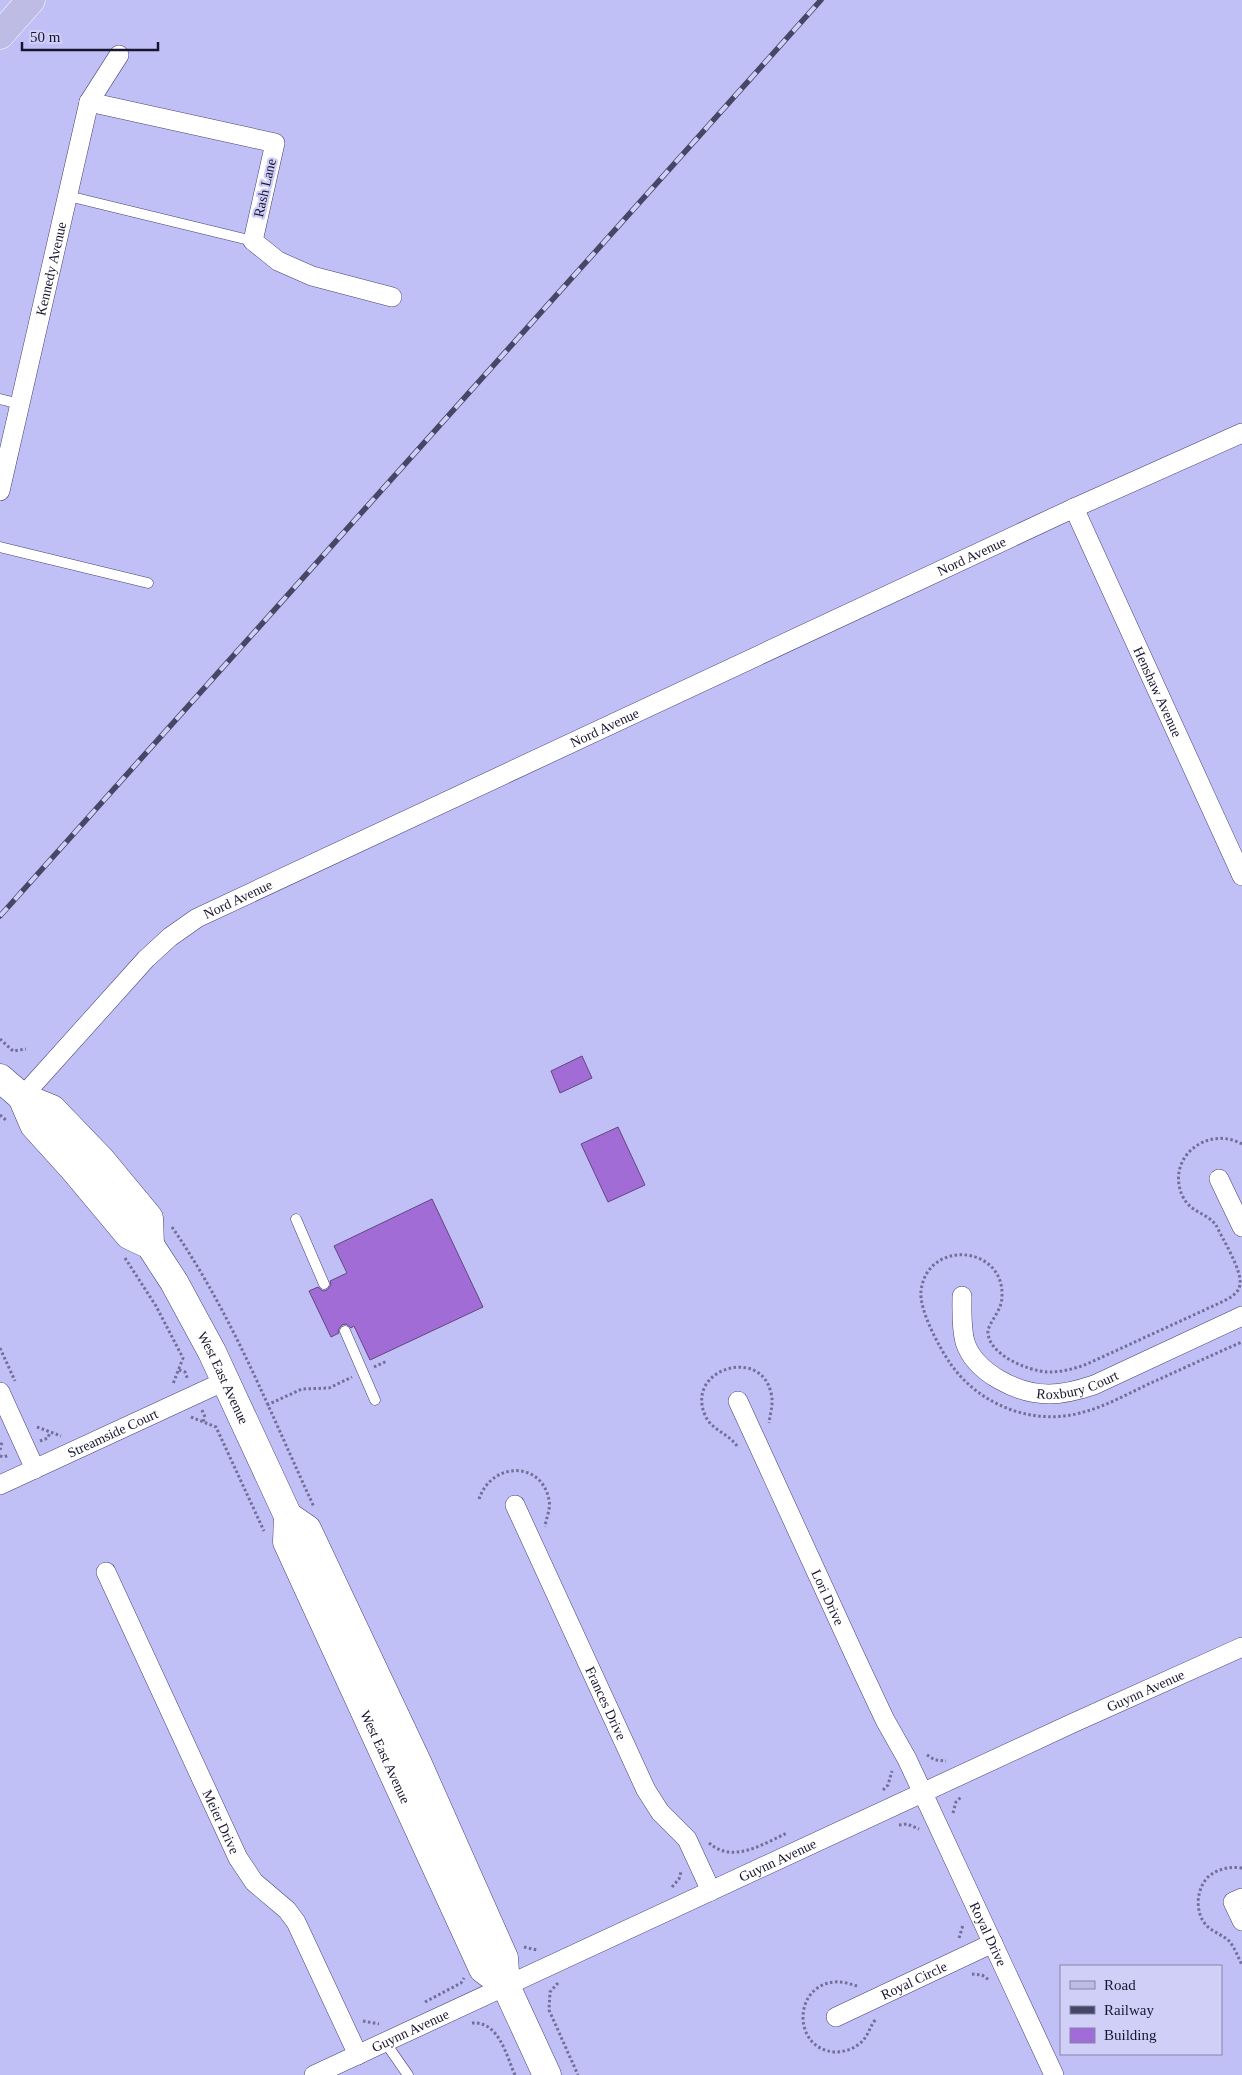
<svg xmlns="http://www.w3.org/2000/svg" width="1242" height="2075" font-family="Georgia,serif">
<rect width="100%" height="100%" fill="#c1c0f6"/>
<path fill="#a16cd6" stroke="#62477f" d="M582 1056 592 1078 560 1093 551 1071Z
M618 1127 645 1185 608 1202 581 1144Z
M432 1199 483 1307 370 1360 354 1326 351 1328 346 1324 342 1325 338 1330 339 1333 331 1337 309 1291 318 1287 323 1291 327 1290 331 1285 330 1281 347 1273 334 1246Z"/>
<g fill="none" stroke-linecap="round" stroke-linejoin="round">
<g stroke="#454079" stroke-width="11">
<path id="lane" d="M68 196 253 241
M0 399 20 404
M0 547 148 583
M296 1219 324 1284
M345 1331 375 1400
M385 2042 408 2075"/>
</g>
<g stroke="#454079" stroke-width="20">
<g id="street">
<path d="M89 102 275 143 253 241 278 261 312 276 392 297"/>
<path id="s1" d="M0 491 89 102 119 55"/>
<path id="s2" d="M1074 508 1242 876"/>
<path id="s3" d="M22 1097 146 959 170 937 197 918 1074 508 1242 433"/>
<path d="M1219 1179 1242 1227"/>
<path id="s4" d="M962 1296C962 1311 961 1327 965 1342 975 1373 1018 1394 1049 1394 1065 1394 1079 1390 1094 1385L1242 1316"/>
<path d="M0 1392 35 1469"/>
<path id="s5" d="M738 1401 854 1654 885 1720 907 1759 1054 2075"/>
<path id="s6" d="M0 1485 225 1381"/>
<path id="s7" d="M515 1505 646 1790 660 1812 687 1839 711 1891"/>
<path id="s8" d="M106 1572 238 1858 254 1882 287 1910 296 1922 358 2055"/>
<path d="M1242 1898 1233 1902 1242 1921"/>
<path id="s9" d="M836 2017 993 1943"/>
<path id="s10" d="M314 2075 1073 1723 1242 1647"/>
</g>
</g>
<g stroke="#454079" stroke-width="29">
<g id="secondary">
<path d="M0 1078 22 1097 52 1109 101 1160 149 1218 150 1245"/>
<path id="s11" d="M22 1097 34 1125 73 1168 129 1235 150 1245 174 1282 212 1352 288 1516 287 1542 483 1969 506 1986"/>
<path d="M288 1516 307 1529 417 1762 504 1958 506 1986 547 2075"/>
</g>
</g>
<g stroke="#fff" stroke-width="29">
<path id="primary" d="M0 35 31 0"/>
</g>
<path stroke="#706f97" stroke-width="3" stroke-dasharray="2.5 2.5" stroke-linecap="butt" d="M0 1039 13 1051 26 1049
M0 1115 7 1121
M1242 1144C1208 1125 1166 1157 1182 1195 1190 1213 1206 1212 1216 1225 1222 1238 1242 1270 1240 1284 1239 1293 1231 1297 1224 1301L1087 1364C1074 1369 1062 1372 1048 1372 1028 1371 986 1354 988 1330 992 1318 1002 1310 1002 1296 1004 1245 927 1239 921 1291 919 1310 939 1347 950 1363 978 1404 1031 1426 1080 1413 1105 1407 1129 1393 1153 1382 1182 1369 1212 1355 1242 1342
M172 1227C232 1314 270 1412 314 1507
M125 1258 156 1306 183 1358 173 1384
M0 1348 15 1381
M374 1367 387 1361
M179 1370 185 1372 188 1380
M267 1405 302 1389 329 1388 352 1377
M202 1410 205 1417 203 1422
M191 1417 216 1427 264 1531
M37 1427 61 1436
M40 1441 48 1438 50 1432
M737 1446C728 1433 711 1430 705 1415 685 1369 761 1346 771 1393 774 1404 770 1413 769 1423
M0 1450 2 1442
M0 1456 4 1457 9 1455
M479 1499C492 1461 542 1461 549 1500 551 1509 546 1518 545 1527
M927 1755 935 1760 946 1761
M883 1790 888 1785 892 1771
M953 1813 956 1802 961 1797
M899 1825 907 1824 919 1829
M709 1843C733 1864 763 1844 787 1833
M1242 1868C1230 1866 1218 1869 1209 1876 1196 1888 1194 1913 1207 1926 1213 1932 1223 1935 1229 1941 1235 1948 1238 1957 1242 1965
M672 1887 679 1879 681 1872
M959 1938 963 1925
M524 1947 537 1950
M972 1974 982 1975 989 1980
M558 1983 550 1992 549 2010 578 2075
M857 1986C850 1984 842 1981 835 1982 793 1985 792 2048 834 2052 843 2052 852 2050 859 2044 868 2038 869 2027 876 2019
M425 2002 461 1983 464 1978
M363 2021 379 2024
M472 2023C499 2021 506 2055 515 2075"/>
<use href="#lane" stroke="#fff" stroke-width="10"/>
<use href="#street" stroke="#fff" stroke-width="19"/>
<use href="#secondary" stroke="#fff" stroke-width="28"/>
<use href="#primary" stroke="#bebce5" stroke-width="28"/>
<g stroke="#484666" stroke-width="5.5">
<path id="rail" d="M0 916 821 0"/>
</g>
<use href="#rail" stroke="#cfcff8" stroke-width="4" stroke-dasharray="11" stroke-linecap="butt"/>
</g>
<g text-anchor="middle" dominant-baseline="central" stroke-width="4.5" stroke-linejoin="round" paint-order="stroke">
<g font-size="14" fill="#18162e" stroke="#cfcff8">
<text transform="translate(265 188) rotate(-77)">Rash Lane</text>
<text stroke="none"><textPath href="#s1" startOffset="228">Kennedy Avenue</textPath></text>
<text stroke="none"><textPath href="#s3" startOffset="1106">Nord Avenue</textPath></text>
<text stroke="none"><textPath href="#s2" startOffset="202">Henshaw Avenue</textPath></text>
<text stroke="none"><textPath href="#s3" startOffset="701">Nord Avenue</textPath></text>
<text stroke="none"><textPath href="#s3" startOffset="296">Nord Avenue</textPath></text>
<text stroke="none"><textPath href="#s11" startOffset="351">West East Avenue</textPath></text>
<text stroke="none"><textPath href="#s4" startOffset="180">Roxbury Court</textPath></text>
<text stroke="none"><textPath href="#s6" startOffset="124">Streamside Court</textPath></text>
<text stroke="none"><textPath href="#s5" startOffset="216">Lori Drive</textPath></text>
<text stroke="none"><textPath href="#s10" startOffset="916">Guynn Avenue</textPath></text>
<text stroke="none"><textPath href="#s7" startOffset="218">Frances Drive</textPath></text>
<text stroke="none"><textPath href="#s11" startOffset="766">West East Avenue</textPath></text>
<text stroke="none"><textPath href="#s8" startOffset="275">Meier Drive</textPath></text>
<text stroke="none"><textPath href="#s10" startOffset="511">Guynn Avenue</textPath></text>
<text stroke="none"><textPath href="#s5" startOffset="589">Royal Drive</textPath></text>
<text stroke="none"><textPath href="#s9" startOffset="86">Royal Circle</textPath></text>
<text stroke="none"><textPath href="#s10" startOffset="106">Guynn Avenue</textPath></text>
</g>
</g>
<rect x="1060" y="1965" width="162" height="90" fill="#cfcff8" stroke="#8685a7"/>
<rect x="1070" y="1981" width="25" height="8" fill="#bebce5" stroke="#8685a7"/>
<text x="1104" y="1990" font-size="15" fill="#18162e">Road</text>
<rect x="1070" y="2006" width="25" height="8" fill="#484666" stroke="#8685a7"/>
<text x="1104" y="2015" font-size="15" fill="#18162e">Railway</text>
<rect x="1070" y="2028" width="25" height="15" fill="#a16cd6" stroke="#8685a7"/>
<text x="1104" y="2040" font-size="15" fill="#18162e">Building</text>
<path d="M22 42v8h136v-8" fill="none" stroke="#18162e" stroke-width="2.5"/>
<text x="30" y="42" font-size="15" fill="#18162e" stroke="#cfcff8" stroke-width="4" paint-order="stroke">50 m</text>
</svg>
